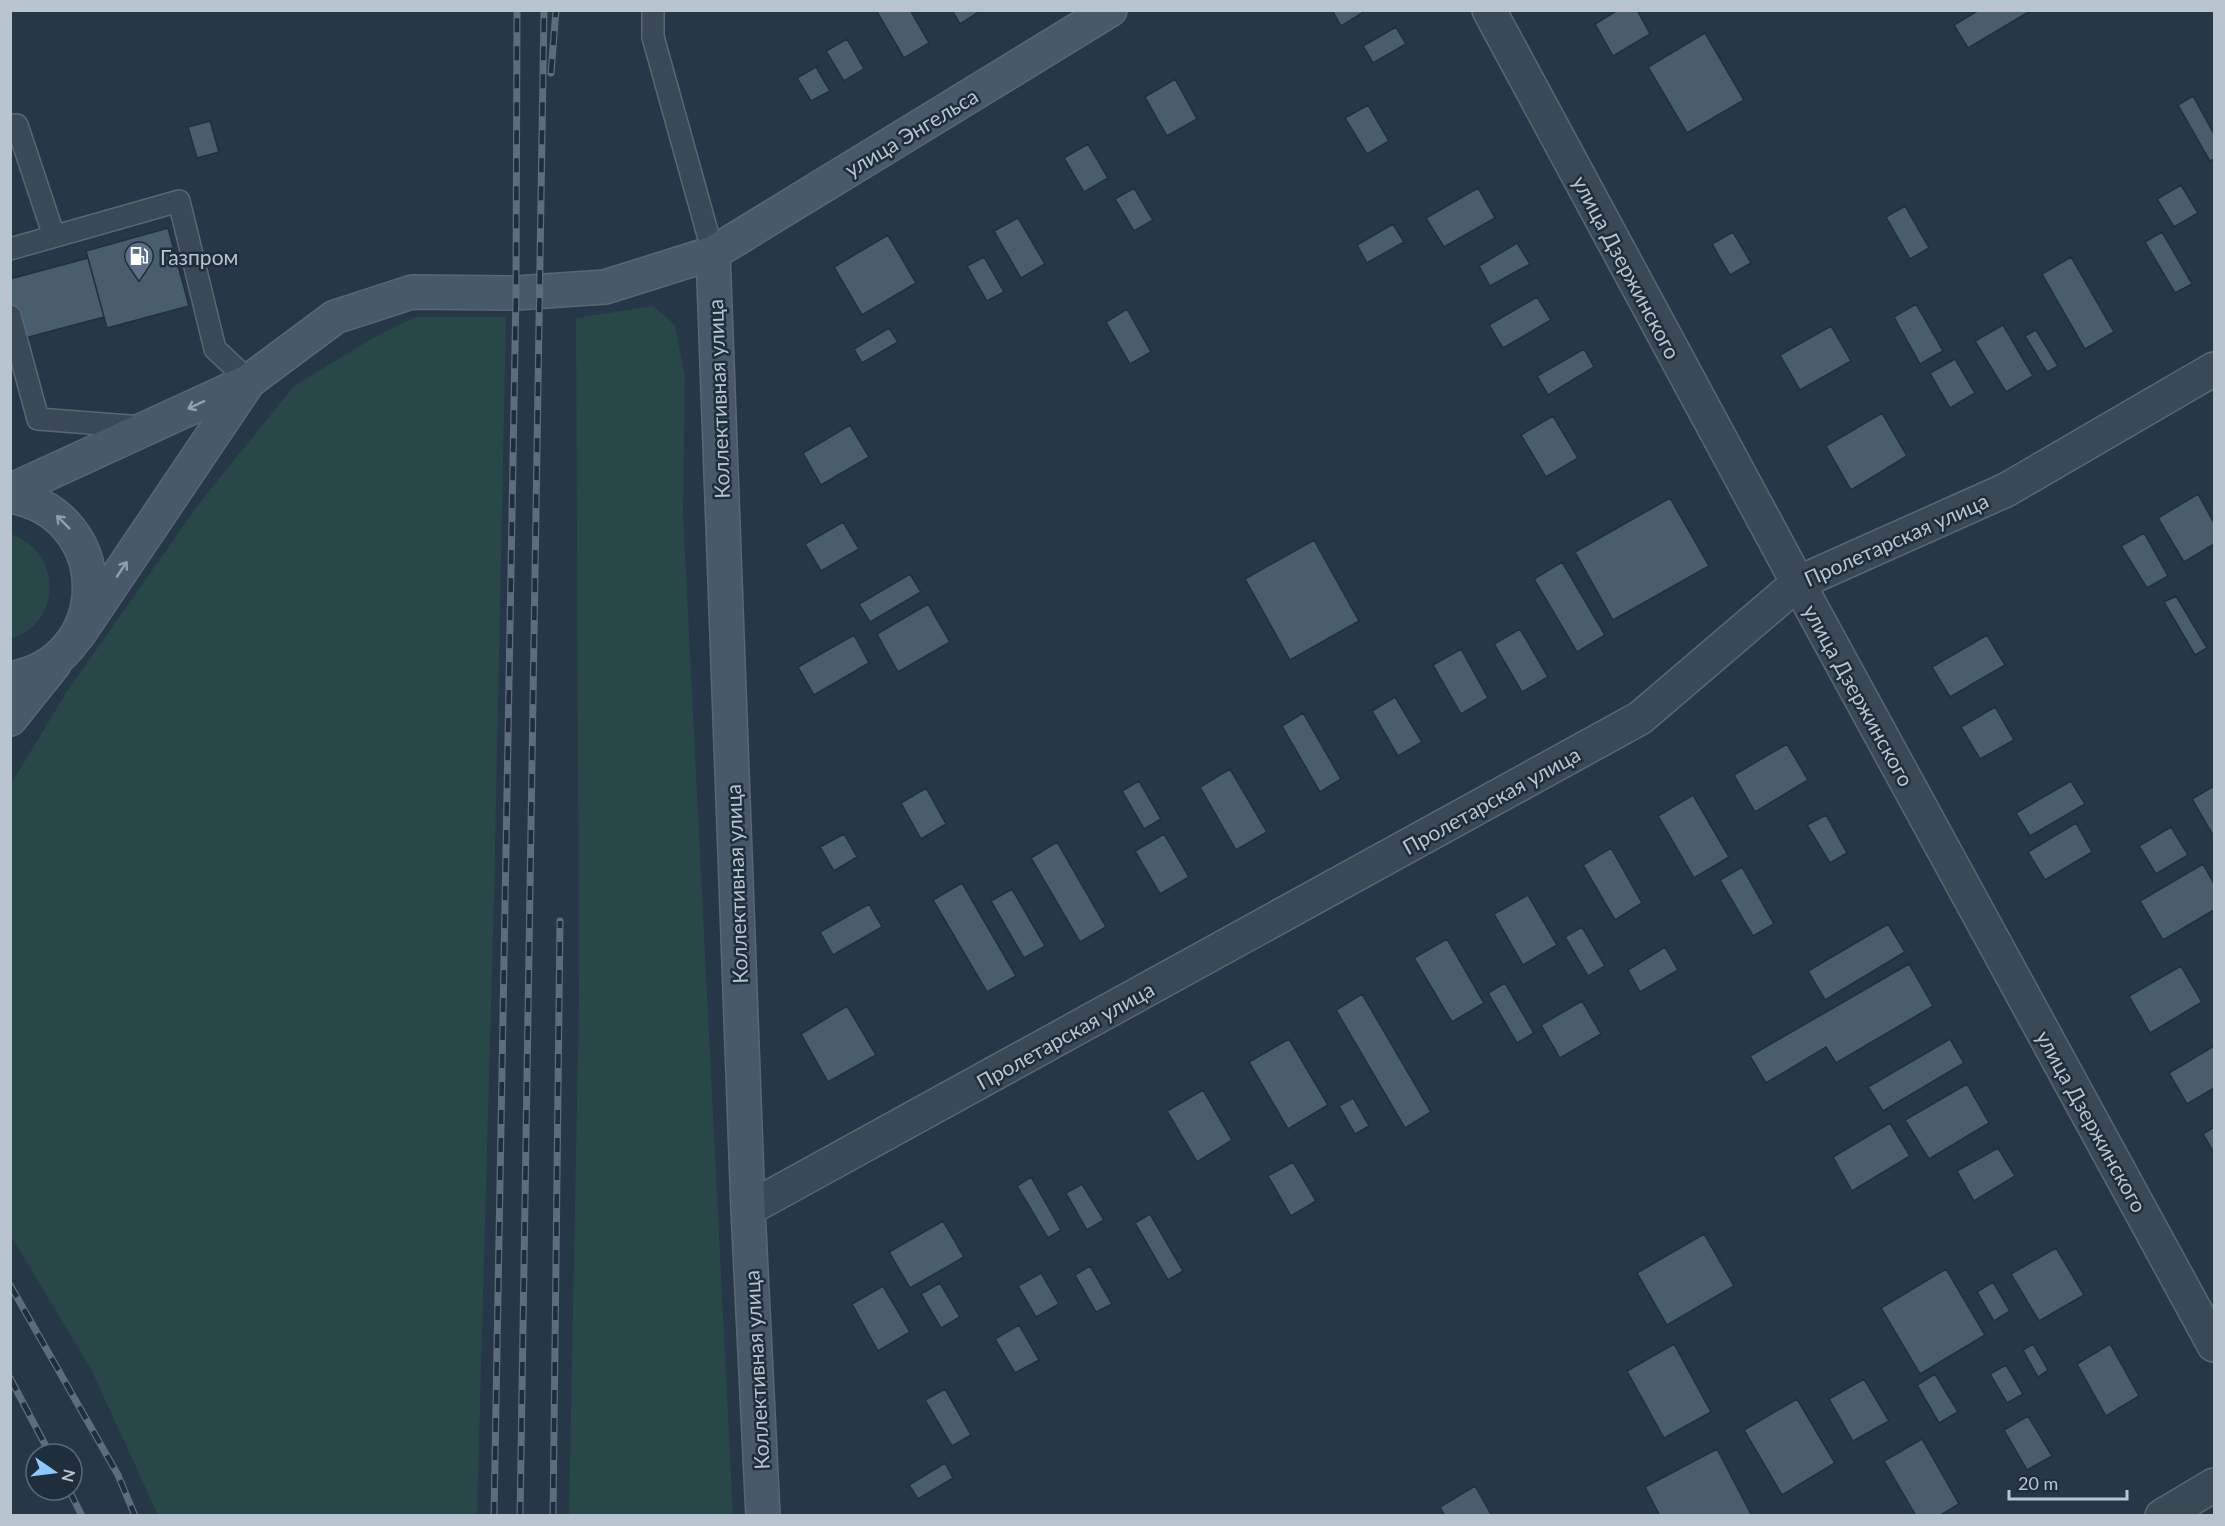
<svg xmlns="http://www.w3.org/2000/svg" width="2225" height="1526" font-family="Lato,sans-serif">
<rect width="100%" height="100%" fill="#263847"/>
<path fill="#284747" d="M653 306 675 325 685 378 683 513 733 1515H569L579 999 576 318Z
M416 317H506L494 899 477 1515H158L91 1369 11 1236V784L66 693 198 505 294 386 378 335Z
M11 534C62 552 63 622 11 639Z"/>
<path fill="#495e6d" stroke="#21303d" stroke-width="1.5" d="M876 10H910L929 43 904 58Z
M952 10H982L960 24Z
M1332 10H1367L1341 26Z
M1618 10H1637L1650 34 1613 56 1595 24Z
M1979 10H2032L1968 48 1954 25Z
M1396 27 1406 44 1373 63 1363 46Z
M1705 33 1744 100 1687 133 1648 67Z
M847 39 864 69 844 81 826 51Z
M816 67 830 91 811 101 797 78Z
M1175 79 1197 119 1167 136 1145 97Z
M2193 96 2214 134V159L2210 161 2178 105Z
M1368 105 1389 141 1367 154 1345 118Z
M210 121 219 152 197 158 188 127Z
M1088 144 1108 178 1084 192 1064 158Z
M2181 185 2198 213 2174 227 2157 199Z
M1134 188 1153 220 1134 231 1115 199Z
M1478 188 1495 218 1444 247 1426 218Z
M1905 206 1929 248 1910 259 1886 217Z
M1018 218 1045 264 1021 278 994 231Z
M1393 224 1404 242 1367 263 1357 245Z
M168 228 189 306 107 328 86 251Z
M1733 232 1751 263 1730 275 1712 244Z
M2162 232 2192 284 2175 293 2145 242Z
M888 235 916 283 862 315 834 267Z
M1517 243 1530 264 1490 286 1479 266Z
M984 257 1004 292 987 301 967 266Z
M2071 257 2114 332 2085 349 2042 274Z
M88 258 104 317 10 342V279Z
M1537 297 1551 320 1503 348 1489 325Z
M1916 304 1943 351 1920 364 1894 317Z
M1127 309 1151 352 1130 364 1106 322Z
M2003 325 2033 376 2006 392 1975 341Z
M1831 326 1851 361 1800 390 1780 355Z
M889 328 898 342 862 363 854 349Z
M2036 330 2058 366 2047 372 2025 336Z
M1584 349 1594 367 1548 395 1537 376Z
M1955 359 1975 393 1950 408 1930 373Z
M1882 413 1907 456 1851 490 1826 446Z
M1553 416 1578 458 1546 477 1521 435Z
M850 425 869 457 821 485 803 453Z
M2198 494 2214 523V544L2184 562 2158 518Z
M1670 498 1709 566 1613 620 1575 552Z
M843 522 859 549 821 571 805 544Z
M2144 533 2168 576 2147 588 2121 546Z
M1314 540 1359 621 1290 660 1245 579Z
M1562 562 1605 635 1577 652 1534 579Z
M910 574 921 592 870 622 859 604Z
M2176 596 2207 648 2195 655 2164 602Z
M928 604 950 642 898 672 877 634Z
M1520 629 1548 677 1522 692 1494 644Z
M854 635 869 663 814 695 798 667Z
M1987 635 2005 665 1950 697 1932 667Z
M1461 649 1488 698 1461 714 1433 665Z
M1395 697 1422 742 1398 756 1372 711Z
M1995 707 2014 740 1980 759 1961 727Z
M1303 713 1341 779 1320 792 1282 726Z
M1787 744 1808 780 1755 812 1734 775Z
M1230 769 1267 832 1236 850 1200 787Z
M1139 781 1161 819 1144 829 1122 791Z
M2071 781 2085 804 2030 836 2016 813Z
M2214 786V837L2192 799Z
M926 788 946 824 921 839 901 803Z
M1693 795 1729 857 1694 878 1658 816Z
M1826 815 1847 853 1830 863 1807 825Z
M2076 823 2092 852 2045 880 2028 852Z
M2171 827 2188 855 2156 874 2139 846Z
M844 834 857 857 834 871 820 847Z
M1164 834 1189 877 1160 894 1135 851Z
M1057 842 1106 927 1080 942 1031 858Z
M1611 848 1642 903 1615 920 1583 865Z
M2203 864 2214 884V910L2163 940 2140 901Z
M1742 867 1774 924 1753 936 1720 880Z
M962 883 1016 976 987 992 933 900Z
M1012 889 1045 946 1024 958 991 901Z
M1528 895 1557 945 1523 965 1494 914Z
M869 904 882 927 833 955 820 932Z
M1888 924 1905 952 1825 1000 1808 971Z
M1582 927 1605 966 1588 976 1565 937Z
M1447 939 1484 1003 1452 1022 1414 958Z
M1665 947 1678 970 1640 992 1628 970Z
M1909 964 1933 1006 1836 1063 1826 1047 1766 1083 1750 1056Z
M2181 966 2202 1002 2150 1033 2129 996Z
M1505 983 1534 1033 1517 1043 1488 993Z
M1362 994 1431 1112 1405 1128 1336 1010Z
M1582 1001 1601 1034 1560 1058 1541 1025Z
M847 1006 876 1055 828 1082 801 1034Z
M1289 1039 1328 1105 1288 1129 1249 1062Z
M1950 1039 1964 1063 1883 1111 1868 1087Z
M2214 1046V1088L2187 1104 2169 1073Z
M1967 1084 1989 1123 1929 1159 1905 1120Z
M1203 1090 1232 1140 1197 1162 1167 1111Z
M1353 1098 1369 1126 1355 1134 1339 1106Z
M1890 1123 1910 1156 1852 1191 1833 1157Z
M2214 1127V1153L2203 1134Z
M1998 1148 2015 1176 1974 1201 1957 1171Z
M1293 1162 1316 1201 1291 1216 1268 1176Z
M1031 1177 1061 1230 1048 1238 1017 1186Z
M1082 1184 1104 1220 1087 1230 1066 1193Z
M1150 1214 1183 1271 1168 1280 1135 1223Z
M943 1221 964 1257 910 1288 889 1252Z
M1704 1234 1734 1286 1667 1325 1637 1273Z
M2056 1248 2084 1295 2039 1321 2011 1274Z
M1090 1266 1112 1304 1096 1312 1075 1275Z
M1946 1269 1985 1335 1920 1374 1881 1308Z
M1041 1273 1059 1304 1036 1317 1018 1286Z
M1993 1282 2010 1311 1994 1321 1977 1292Z
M940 1283 960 1317 941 1328 921 1294Z
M883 1286 910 1332 878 1351 852 1304Z
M1019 1325 1039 1360 1015 1373 995 1339Z
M1674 1344 1711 1412 1664 1438 1627 1371Z
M2033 1344 2048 1370 2038 1377 2023 1350Z
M2110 1344 2139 1396 2106 1416 2077 1364Z
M2006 1365 2023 1394 2007 1403 1990 1374Z
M1935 1374 1958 1412 1939 1423 1917 1385Z
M1864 1379 1889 1421 1853 1441 1829 1399Z
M945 1389 971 1435 952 1446 925 1400Z
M1797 1399 1835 1463 1782 1495 1744 1430Z
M2028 1416 2052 1456 2027 1470 2004 1430Z
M1922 1439 1959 1504 1939 1516H1916L1884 1461Z
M1717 1449 1752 1516H1660L1645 1487Z
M945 1463 953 1478 918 1499 909 1485Z
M1475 1486 1492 1516H1445L1440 1507Z"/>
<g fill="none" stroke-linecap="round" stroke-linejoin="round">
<g stroke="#596773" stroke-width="24">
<path id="lane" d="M653 10V37L713 253
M10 126 17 125 54 236
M10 249 179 201 215 349 249 381
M10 316 38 419 142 427"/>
</g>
<g stroke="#596773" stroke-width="36">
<path id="street" d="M1489 10 1798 583 2214 1345
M748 1209 1640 718 1798 583 2006 490 2214 369
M2162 1516 2214 1485"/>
</g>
<g stroke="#596773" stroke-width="36">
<path id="secondary" d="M713 253 748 1209 763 1516
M10 491 249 381 335 317 412 292 516 293 605 287 713 253 1110 10
M10 496C116 514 116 661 10 679
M78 635 249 381
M10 719 54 664"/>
</g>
<use href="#lane" stroke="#3a4956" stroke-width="21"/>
<use href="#street" stroke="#3a4956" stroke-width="33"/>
<use href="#secondary" stroke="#485969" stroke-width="33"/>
<g stroke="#5c6e7d" stroke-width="7">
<path id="rail" d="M551 73 556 10
M10 1285 118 1475 135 1516
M10 1378 50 1454
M69 1490 82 1516
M494 1516 516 293 517 10
M520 1516 544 10
M553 1516 560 921"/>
</g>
<use href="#rail" stroke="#1f2e3b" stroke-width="4.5" stroke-dasharray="14" stroke-linecap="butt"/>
</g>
<defs><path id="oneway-shaft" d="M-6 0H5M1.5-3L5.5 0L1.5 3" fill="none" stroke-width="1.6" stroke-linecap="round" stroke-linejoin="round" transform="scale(1.5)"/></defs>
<g stroke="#919fab">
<use href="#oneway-shaft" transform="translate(196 405) rotate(155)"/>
<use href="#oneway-shaft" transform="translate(63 522) rotate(-135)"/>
<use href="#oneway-shaft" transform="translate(122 569) rotate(-56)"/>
</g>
<defs>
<g id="fuel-pin" transform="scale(1.5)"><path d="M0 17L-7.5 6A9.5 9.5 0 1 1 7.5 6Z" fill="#5c6f8a" stroke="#1f2e3b"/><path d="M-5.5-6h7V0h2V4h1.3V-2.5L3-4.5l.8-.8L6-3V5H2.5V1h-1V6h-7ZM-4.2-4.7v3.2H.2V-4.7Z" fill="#fff"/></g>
</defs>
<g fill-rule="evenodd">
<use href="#fuel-pin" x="139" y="256"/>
</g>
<g text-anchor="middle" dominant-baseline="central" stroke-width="5" stroke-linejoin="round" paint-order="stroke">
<g font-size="21" fill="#b8c4cf" stroke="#1f2e3b">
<text transform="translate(911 132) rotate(-31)">улица Энгельса</text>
<text transform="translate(1627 267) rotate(62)">улица Дзержинского</text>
<text transform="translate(718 399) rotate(-92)">Коллективная улица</text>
<text transform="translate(1896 539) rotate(-24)">Пролетарская улица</text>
<text transform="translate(1859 695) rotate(61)">улица Дзержинского</text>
<text transform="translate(1491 800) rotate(-29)">Пролетарская улица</text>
<text transform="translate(736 884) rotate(-92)">Коллективная улица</text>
<text transform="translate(1065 1035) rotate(-29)">Пролетарская улица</text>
<text transform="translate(2092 1121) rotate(61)">улица Дзержинского</text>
<text transform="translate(756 1370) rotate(-93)">Коллективная улица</text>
</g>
<g font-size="21" fill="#b8c4cf" stroke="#1f2e3b" text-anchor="start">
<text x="160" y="256">Газпром</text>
</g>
</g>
<rect width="2225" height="1526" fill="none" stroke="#b8c4cf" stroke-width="24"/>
<g transform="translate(54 1472) rotate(104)"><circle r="28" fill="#1f2e3b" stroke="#5c6a76" stroke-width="1.5"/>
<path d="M0-4.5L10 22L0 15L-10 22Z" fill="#8dc8ff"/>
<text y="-9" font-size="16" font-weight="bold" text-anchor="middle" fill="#b8c4cf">N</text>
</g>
<path d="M2009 1490v9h118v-9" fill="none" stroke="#b8c4cf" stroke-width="3"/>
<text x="2018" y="1490" font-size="18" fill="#b8c4cf" stroke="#1f2e3b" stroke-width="4.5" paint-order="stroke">20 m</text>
</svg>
